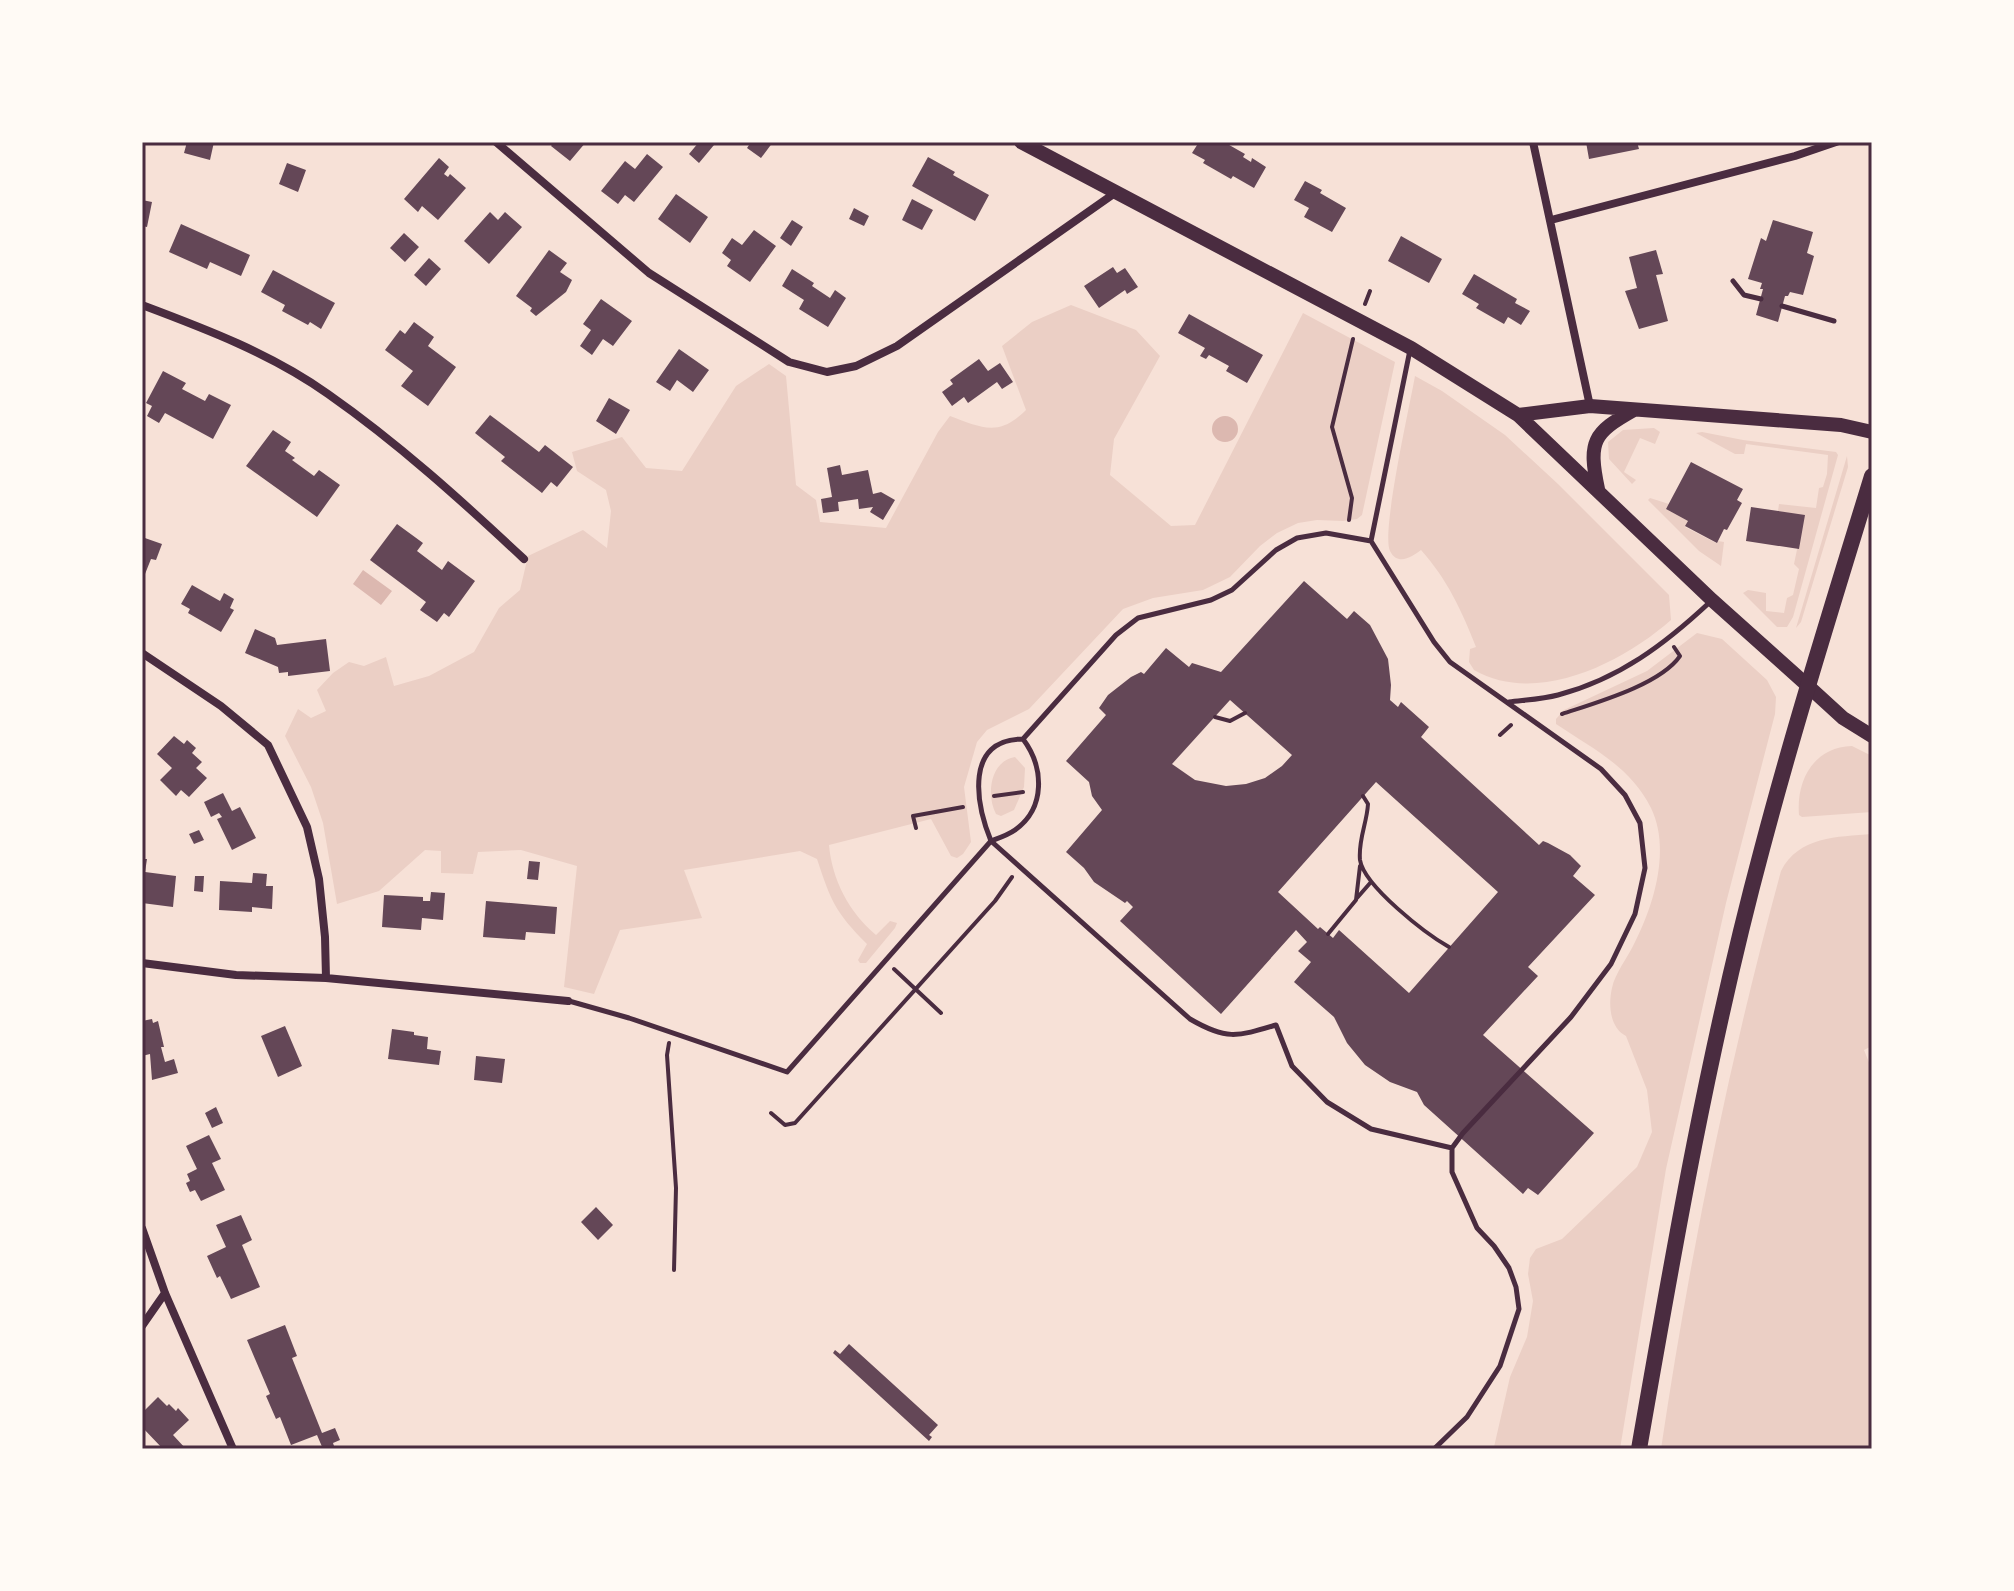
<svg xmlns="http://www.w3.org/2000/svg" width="2014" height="1591" font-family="'Fira Sans Condensed',sans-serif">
<rect width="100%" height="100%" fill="#f7e1d7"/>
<path fill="#ebcfc5" d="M1071 305 1136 330 1160 356 1114 439 1110 475 1171 526 1195 525 1303 313 1395 362 1362 515 1357 519 1343 521 1317 520 1298 523 1277 533 1260 546 1230 577 1203 590 1153 598 1123 609 1029 709 987 730 977 742 964 787 971 842 963 854 957 858 951 856 931 819 829 845C832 880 849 912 876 935L890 921 897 923 895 928 866 963H860L858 960 867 944C835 912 831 901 817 859L800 851 684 870 702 918 620 930 594 994 564 987 577 866 521 850 478 852 473 874 441 873V851L425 850 379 891 337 904 323 823 311 787 285 736 298 709 311 718 326 711 317 690 333 673 349 662 364 666 386 657 394 686 429 676 474 652 499 608 520 590 528 556 583 530 607 548 611 511 606 490 577 471 572 452 622 437 646 468 682 471 736 386 769 364 786 376 796 485 816 500 820 522 886 528 938 432 950 416C982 428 999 437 1026 410L1002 346 1032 322Z
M1415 376 1442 391 1505 435 1558 484 1669 595 1671 620C1622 663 1537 706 1474 670L1469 662 1470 649 1476 647C1462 611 1447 579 1421 550 1413 556 1398 567 1390 551 1381 532 1410 405 1415 376Z
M1654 428 1660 432 1655 444 1640 438 1624 472 1636 480 1632 484 1609 459 1608 442 1623 430Z
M1702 432 1743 440 1836 452 1838 455 1793 617 1787 627H1777L1743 593 1748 590 1766 593V611L1784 613 1787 598 1793 595 1799 569 1794 564 1804 516 1778 511 1779 504 1816 508 1819 488 1823 487 1827 474 1828 455 1746 444 1744 454H1735L1696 433Z
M1847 456 1848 467 1801 622 1796 628Z
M1650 498 1669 504 1666 509 1688 521 1685 527 1716 543 1718 541 1724 542 1721 566 1699 551 1648 500Z
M1697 633 1722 639 1767 680 1776 697 1775 714 1726 903 1666 1169 1620 1449H1491L1494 1447 1510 1377 1527 1337 1533 1301 1528 1274 1530 1258 1536 1249 1562 1239 1637 1167 1652 1132 1647 1090 1626 1036C1610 1028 1608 1005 1612 988 1615 973 1628 957 1634 944 1654 905 1671 849 1651 808 1630 766 1593 749 1556 724V719L1564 710 1647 671Z
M1852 746 1872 756V812L1802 817 1799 815C1796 780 1814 747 1852 746Z
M1015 757 1025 768 1024 787 1014 810 1001 816 996 814C986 795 990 761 1015 757Z
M1872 834V1046L1864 1050 1872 1070V1448L1661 1449C1690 1254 1729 1061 1781 871 1799 836 1837 837 1872 834Z"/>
<path fill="#dcb8b0" d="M1212 429a13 13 0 1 1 26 0a13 13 0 1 1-26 0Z
M363 570 392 591 381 605 353 584Z"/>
<path fill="#644757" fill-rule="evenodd" d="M187 142H214L210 160 184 153Z
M554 142H586L570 161 551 146Z
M699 142H711L714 145 699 163 689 154Z
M751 142H773L761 158 747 148Z
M1199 142H1224L1245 154 1243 157 1251 162 1252 158 1266 167 1254 188 1233 176 1231 179 1203 163 1205 160 1192 153Z
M1586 142H1637L1639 149 1589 159Z
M647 154 663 167 634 202 625 195 618 204 601 191 625 161 635 169Z
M928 157 955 172 953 175 989 195 975 221 912 186Z
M439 158 449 167 444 174 448 177 450 174 466 188 438 220 422 206 418 212 404 199Z
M287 163 306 170 298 192 279 184Z
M1305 181 1322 190 1320 193 1346 208 1332 232 1304 217 1309 208 1294 200Z
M676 194 708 217 690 243 658 219Z
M912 199 933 210 922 230 902 220Z
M142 200 152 202 147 227 142 226Z
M854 208 869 216 864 226 849 219Z
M490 212 498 220 505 212 522 227 489 264 464 241Z
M792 220 803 227 791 246 780 238Z
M1773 220 1813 232 1807 253 1814 256 1803 295 1790 292 1788 296H1785L1778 322 1756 315 1763 289H1760L1762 283 1748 279 1761 238 1766 241Z
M181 224 250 255 241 276 210 262 207 269 169 252Z
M754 230 776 246 750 282 727 266 731 260 722 253 732 238 742 245Z
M404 233 419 247 405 262 390 248Z
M1401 236 1442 259 1429 283 1388 261Z
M549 250 567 263 560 272 572 280 566 292 536 316 530 311 532 308 516 296Z
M1656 250 1663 274 1656 275 1668 321 1639 329 1625 291 1637 288 1629 257Z
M429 258 441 269 426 286 414 275Z
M1113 267 1117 273 1125 268 1138 287 1127 294 1125 290 1099 308 1084 286Z
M792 269 814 283 812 286 830 298 835 290 846 298 828 327 799 309 804 300 782 286Z
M273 270 335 303 321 329 310 322 308 325 282 311 285 305 261 292Z
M1474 274 1517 299 1515 303 1530 311 1521 325 1508 317 1504 324 1476 308 1479 304 1462 294Z
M601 299 632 321 613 346 603 339 592 355 580 346 591 330 583 324Z
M1189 314 1263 355 1247 383 1226 371 1229 366 1209 355 1206 359 1200 356 1205 348 1178 333Z
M414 322 434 337 428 346 456 367 428 406 401 386 413 371 385 350 400 330 405 334Z
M679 349 709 370 693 392 677 380 670 391 656 382Z
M979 359 988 371 1000 363 1013 382 1002 389 997 382 968 403 964 397 952 406 942 392 953 384 950 380Z
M163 371 186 383 182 389 205 401 209 394 231 405 213 439 165 413 159 423 147 416 152 406 146 403Z
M609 398 630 410 616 434 596 421Z
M490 415 539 452 545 445 573 467 557 487 551 482 542 493 501 461 505 457 475 433Z
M273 430 291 442 285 451 295 458 292 460 314 476 319 470 340 485 317 517 246 466Z
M1691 462 1743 489 1737 500 1742 503 1727 530 1724 529 1717 543 1685 526 1688 521 1666 509Z
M840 465 842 475 868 470 873 494 881 492 895 500 883 520 870 512 873 507 859 509 858 499 838 502 839 511 823 513 821 499 832 497 827 468Z
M1751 507 1805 515 1799 549 1746 541Z
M397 524 423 543 417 551 442 570 448 561 475 581 449 617 444 613 437 622 420 610 426 602 370 560Z
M142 537 162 544 156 560 151 559 145 574 142 573Z
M1304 581 1347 619 1354 611 1370 625 1388 659 1391 685 1390 700 1398 707 1401 702 1429 727 1421 737 1539 845 1543 841 1548 843 1570 855 1581 866 1573 876 1595 895 1528 967 1538 976 1483 1035 1594 1133 1538 1195 1528 1188 1523 1194 1424 1105 1417 1092 1390 1082 1365 1065 1347 1043 1334 1017 1294 982 1311 962 1298 951 1307 942 1296 930 1221 1014 1120 921 1133 907 1127 901 1125 903 1094 882 1084 868 1066 852 1102 810 1092 796 1089 782 1066 761 1106 715 1099 708 1108 695 1131 677 1141 672 1144 674 1166 648 1189 667 1192 663 1221 672ZM1230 700 1292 755 1282 766 1265 778 1246 784 1226 786 1195 780 1172 764ZM1376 782 1498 892 1409 993 1339 930 1333 938 1320 927 1318 929 1278 892Z
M192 585 220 601 224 593 234 599 230 608 234 610 221 632 188 613 190 609 181 604Z
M255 629 275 638 277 645 326 639 330 671 288 676V672L279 673 278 667 245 653Z
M174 736 184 744 187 740 196 748 192 753 202 762 196 768 207 778 189 797 181 790 176 796 160 780 172 768 157 754Z
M223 793 232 811 240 807 256 838 232 850 217 819 222 817 219 813 211 817 204 802Z
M199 830 204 840 194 844 189 834Z
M142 859H147L145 872 176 876 173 907 142 903Z
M529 861 540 862 538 880 527 879Z
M253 873 267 874 266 886H273L272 909 252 907V912L219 910 220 881 252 883Z
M195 876H204L203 892 194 891Z
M431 892 445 893 443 920 422 918 421 930 382 927 384 895 423 897V901H430Z
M486 901 557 907 555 934 526 932 525 940 483 937Z
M152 1019 153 1023 158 1021 164 1047H161L165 1062 174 1059 178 1073 152 1080 150 1054 142 1056V1021Z
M285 1026 302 1066 278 1077 261 1036Z
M392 1029 414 1032V1035L428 1037 427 1049 441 1051 439 1065 388 1059Z
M476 1056 505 1059 502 1083 474 1080Z
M216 1107 223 1123 212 1128 205 1113Z
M209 1135 221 1159 212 1163 225 1190 201 1201 195 1190 190 1192 186 1183 190 1181 187 1174 197 1169 186 1146Z
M596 1207 613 1225 598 1240 581 1222Z
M241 1215 252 1240 242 1245 260 1287 231 1299 220 1276 217 1278 207 1256 226 1247 216 1225Z
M285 1325 297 1356 292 1358 322 1433 335 1428 340 1440 333 1443 334 1446 328 1449H323L317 1435 291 1445 280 1417 276 1419 266 1396 270 1394 247 1340Z
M849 1344 938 1425 929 1435 932 1437 929 1441 833 1353 835 1350 840 1354Z
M158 1397 167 1406 169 1404 176 1411 178 1408 189 1420 173 1435 186 1449H163L142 1427V1413Z"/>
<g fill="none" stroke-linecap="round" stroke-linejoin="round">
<path stroke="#4a2c40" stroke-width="4" d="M1365 304 1370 291
M1349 520 1352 498 1332 427 1353 339
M1562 714C1595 703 1660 685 1680 656L1674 647
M1215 717 1230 721 1245 713
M1500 735 1511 725
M994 796 1023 792
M1363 796 1368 804C1367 823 1358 840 1360 860 1364 886 1426 934 1449 947
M916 828 913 816 963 807
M1357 898 1371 882
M1328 934 1356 900 1360 866
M894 969 941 1013
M669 1043 667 1055 676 1188 674 1270
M771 1113 785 1125 795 1123 995 901 1012 877"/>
<path stroke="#4a2c40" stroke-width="5" d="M1733 281 1744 295 1761 299
M1782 306 1834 321
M1326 533 1371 541 1434 642 1450 662 1601 769 1625 795 1640 823 1645 868 1635 914 1611 964 1571 1017 1463 1133 1452 1148 1371 1129 1327 1102 1292 1066 1276 1025C1236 1037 1226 1040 1190 1019L991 841C976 804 964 739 1023 739L1116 635 1138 618 1211 600 1232 590 1276 550 1297 538Z
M1371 541 1410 350
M1509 702C1525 700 1543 699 1558 695 1619 679 1665 644 1710 602
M569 1001 629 1018 787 1072 991 841C999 838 1008 835 1015 830 1046 808 1044 767 1023 739
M1434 1449 1467 1417 1500 1366 1519 1309 1516 1287 1509 1268 1494 1246 1477 1228 1452 1172V1148"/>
<path stroke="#4a2c40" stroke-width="8" d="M496 142 649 273 789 362 827 372 856 366 897 346 1115 193
M1533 142 1590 406
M1551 220 1795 156 1836 142
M142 305C206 329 272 354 328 394 398 443 462 501 524 559
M142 653 221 706 268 745 307 827 319 879 325 937 326 978
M142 963 236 975 326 978 568 1001
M142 1228 165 1293 233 1449
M142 1326 165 1293"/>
<path stroke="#4a2c40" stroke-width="14" d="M1808 686 1843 718 1872 736"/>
<path stroke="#4a2c40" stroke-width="14" d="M1021 142 1411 348 1518 415 1712 600 1808 686
M1518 415 1590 406 1841 425 1872 432
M1598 489C1588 441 1593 433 1634 410"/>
<path stroke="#4a2c40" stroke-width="16" d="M1639 1449C1674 1248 1709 1046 1762 849 1795 724 1834 600 1872 476"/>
</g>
<rect width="2014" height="1591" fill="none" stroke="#fffaf5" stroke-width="288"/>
<rect x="144" y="144" width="1726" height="1303" fill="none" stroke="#4a2c40" stroke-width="3"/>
</svg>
